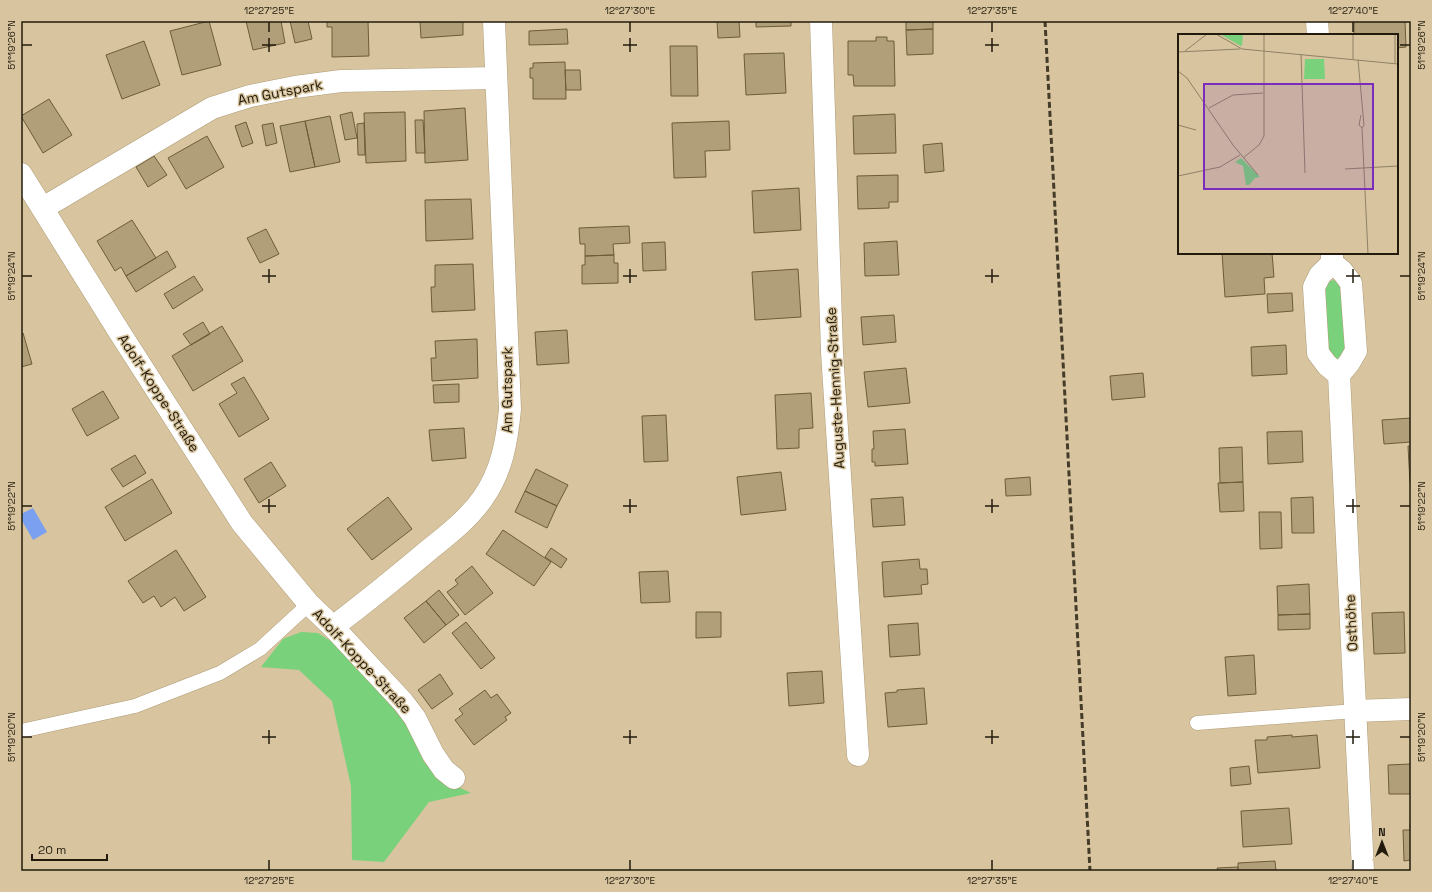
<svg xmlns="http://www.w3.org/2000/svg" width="1432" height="892" font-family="'Space Grotesk',sans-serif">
<rect width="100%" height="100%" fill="#d8c59f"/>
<path fill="#79d17c" d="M1333 280 1342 284 1348 346 1338 360 1329 354 1325 286 1329 282Z
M301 632 318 633 337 645 406 723 424 762 441 779 471 793 429 802 384 862 352 860 351 786 332 701 299 670 261 667 283 639Z"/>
<path fill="#7ca0f0" d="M33 508 47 532 33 540 21 519V514Z"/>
<path fill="#b19f7a" stroke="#6d5c39" d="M209 21 221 65 182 75 170 31Z
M246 21H281L285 43 253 50Z
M290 21H308L312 39 295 43Z
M327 21H368L369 56 332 57V27H327Z
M420 21H463V35L421 38Z
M717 21H739L740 37 718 38Z
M756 21H791V26L756 27Z
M906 21H933V29L906 30Z
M1354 21H1405L1406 47 1397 48V35H1354Z
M567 29 568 44 529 45V31Z
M933 29V54L907 55 906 30Z
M876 37H887V41H894L895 86H854L853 75H848V41H876Z
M144 41 160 85 122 99 106 55Z
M670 46H697L698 96H671Z
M784 53 786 93 746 95 744 54Z
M565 62 566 99H533V78H530V68H533V63Z
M565 70H580L581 90H566Z
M49 99 72 135 43 153 21 116Z
M465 108 468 160 425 163 424 111Z
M352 112 357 138 345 140 340 115Z
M405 112 406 161 366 163 364 113Z
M895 114 896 153 854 154 853 116Z
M330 116 340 162 315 167 305 121Z
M415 120H423L425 153H416Z
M305 121 315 167 290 172 280 126Z
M729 121 730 150 705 151 706 177 674 178 672 123Z
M246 122 253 143 242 147 235 126Z
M273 123 277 143 266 146 262 125Z
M364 123 365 155H358L357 124Z
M207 136 224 167 186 189 168 158Z
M942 143 944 171 925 173 923 145Z
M154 156 167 175 148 187 136 167Z
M898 175V202H889V208L858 209 857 176Z
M799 188 801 230 754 233 752 191Z
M471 199 473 239 426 241 425 200Z
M132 220 156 258 126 276 121 267 115 271 97 241Z
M629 226 630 243 613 244 614 255 585 256V244H580L579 228Z
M266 229 279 254 260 263 247 238Z
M897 241 899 275 865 276 864 243Z
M665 242 666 270 643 271 642 243Z
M167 251 176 267 136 292 126 276Z
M1222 253H1272L1274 277 1264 278 1265 294 1225 297Z
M614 255V263H618V283L582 284V265H585V256Z
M473 264 475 310 432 312 431 287H435V265Z
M798 269 801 317 755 320 752 272Z
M194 276 203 290 173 309 164 294Z
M1292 293 1293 311 1268 313 1267 294Z
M894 315 896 342 863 345 861 317Z
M203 322 210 334 191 345 183 334Z
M222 326 243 361 193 391 172 356Z
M567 330 569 363 537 365 535 332Z
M23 333 32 364 21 367V334Z
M477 339 478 378 432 381 431 358H436L435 341Z
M1286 345 1287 374 1252 376 1251 347Z
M906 368 910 403 868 407 864 372Z
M1143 373 1145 397 1112 400 1110 376Z
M244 377 269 419 239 437 219 404 237 393 231 384Z
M459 384V402L434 403 433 385Z
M103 391 119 418 87 436 72 409Z
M811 393 813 428 799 429V448L777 449 775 395Z
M666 415 668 461 644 462 642 416Z
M1411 418V442L1384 444 1382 420Z
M464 428 466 458 432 461 429 430Z
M905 429 908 464 875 466V462H872V449H874L873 431Z
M1302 431 1303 462 1268 464 1267 432Z
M1408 446H1411V483H1410Z
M1242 447 1243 482 1220 483 1219 448Z
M135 455 146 473 123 487 111 469Z
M271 462 286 486 259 503 244 479Z
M536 469 568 485 557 506 525 491Z
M781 472 786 510 741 515 737 477Z
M1030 477 1031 495 1006 496 1005 479Z
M152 479 172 513 125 541 105 507Z
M1243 482 1244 511 1220 512 1218 483Z
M525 491 557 506 547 528 515 512Z
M388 497 412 529 372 560 347 529Z
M903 497 905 525 873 527 871 499Z
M1313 497 1314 533H1292L1291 498Z
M1259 512H1281L1282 548 1260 549Z
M503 530 551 562 534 586 486 554Z
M551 548 567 559 561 568 545 557Z
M176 550 206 597 184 611 175 597 161 607 154 596 143 603 128 581Z
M919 559 920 569H927L928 584 921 585 922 594 884 597 882 562Z
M472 566 493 593 465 615 447 592 458 584 455 580Z
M668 571 670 602 641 603 639 572Z
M1309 584 1310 614 1278 615 1277 586Z
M439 590 459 615 446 625 426 601Z
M426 601 446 625 424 643 404 618Z
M696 612H721V637L696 638Z
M1404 612 1405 653 1374 654 1372 613Z
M1310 614V629L1278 630V615Z
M466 622 495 658 481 669 452 633Z
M918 623 920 655 890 657 888 625Z
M1254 655 1256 694 1228 696 1225 657Z
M822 671 824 703 789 706 787 673Z
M440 674 453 694 432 709 418 690Z
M924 688 927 724 888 727 885 693 897 692V690Z
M485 690 491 698 497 694 511 713 505 717 507 720 474 745 455 720 463 714 459 709Z
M1292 735V737L1317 735 1320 768 1258 773 1255 740H1267V737Z
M1411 764V794H1389L1388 765Z
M1249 766 1251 784 1231 786 1230 768Z
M1289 808 1292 844 1243 847 1241 811Z
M1410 823H1411V860L1404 861 1403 830H1410Z
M1275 861 1276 871H1238V863Z
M1238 867V871H1218L1217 868Z"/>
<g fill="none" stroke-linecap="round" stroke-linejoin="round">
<g stroke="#ae9c77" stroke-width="15">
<path id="service" d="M1197 723 1355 711
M21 731 135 706 220 673 260 649 309 604"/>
</g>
<g stroke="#ae9c77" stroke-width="23">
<path id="minor" d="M821 21 832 352 858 755
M1317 21 1318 35
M21 174 120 333 242 523 309 604 333 627 403 702 415 718 433 754 444 770 454 778
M43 208 212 108 250 96 295 87 341 81 496 78
M1332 253V263L1342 271 1351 283 1356 351 1349 363 1339 375 1363 871
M1332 263 1320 275 1314 287 1318 353 1327 365 1339 375
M333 627C366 602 398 576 430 549 449 534 469 518 483 498 502 471 507 441 510 409L494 21
M1355 711 1411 709"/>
</g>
<use href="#service" stroke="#fff" stroke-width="14"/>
<use href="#minor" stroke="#fff" stroke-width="22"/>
<path stroke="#443b29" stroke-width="3" stroke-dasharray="6 3" stroke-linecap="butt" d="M1045 21 1090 871"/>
</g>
<path fill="none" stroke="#221b0d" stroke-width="1.5" d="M269 22V32M630 22V32M992 22V32M1353 22V32M269 38V52M630 38V52M992 38V52M22 45H32M262 45H276M623 45H637M985 45H999M1400 45H1410M269 269V283M630 269V283M992 269V283M1353 269V283M22 276H32M262 276H276M623 276H637M985 276H999M1346 276H1360M1400 276H1410M269 499V513M630 499V513M992 499V513M1353 499V513M22 506H32M262 506H276M623 506H637M985 506H999M1346 506H1360M1400 506H1410M269 730V744M630 730V744M992 730V744M1353 730V744M22 737H32M262 737H276M623 737H637M985 737H999M1346 737H1360M1400 737H1410M269 860V870M630 860V870M992 860V870M1353 860V870"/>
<g text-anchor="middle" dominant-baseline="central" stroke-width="3" stroke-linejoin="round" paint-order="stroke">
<g font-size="14" fill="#221b0d" stroke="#d8c59f">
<text transform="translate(280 92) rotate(-11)">Am Gutspark</text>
<text transform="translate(835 388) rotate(-93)">Auguste-Hennig-Straße</text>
<text transform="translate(507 390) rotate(-90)">Am Gutspark</text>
<text transform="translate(159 393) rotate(57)">Adolf-Koppe-Straße</text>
<text transform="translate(1351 623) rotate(-93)">Osthöhe</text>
<text transform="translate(362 661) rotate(47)">Adolf-Koppe-Straße</text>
</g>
</g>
<g transform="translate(1178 34)">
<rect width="220" height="220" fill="#d8c59f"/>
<path d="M42 0H65L64 12 61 11ZM127 25H146L147 45H126ZM63 124 82 143 77 144 71 151H68L65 132 57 128Z" fill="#79d17c"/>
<path fill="none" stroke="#8f8165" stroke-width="1" d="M38 0 64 15 220 30M7 17 29 0M0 18 62 15M123 20 127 139M175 25V0M180 26 186 91 184 94 190 220M217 29V0M0 37 9 44 55 111 80 141M31 74 55 61 85 59M183 81 181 91 184 94M0 91 18 96M65 124 81 111 86 102V0M167 135 220 132M0 142 42 133 62 121"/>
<path fill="#7b2cbf" fill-opacity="0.15" stroke="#7b2cbf" stroke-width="2" d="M26 50H195V155H26Z"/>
<rect width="220" height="220" fill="none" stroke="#221b0d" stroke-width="2"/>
</g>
<rect width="1432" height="892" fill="none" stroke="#d8c59f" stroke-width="44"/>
<g transform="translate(1382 842)" stroke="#d8c59f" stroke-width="3" paint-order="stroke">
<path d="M0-3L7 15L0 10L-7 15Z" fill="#221b0d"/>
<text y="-6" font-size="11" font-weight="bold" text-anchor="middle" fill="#221b0d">N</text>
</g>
<path d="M32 854v6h75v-6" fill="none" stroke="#221b0d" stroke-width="2"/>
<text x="38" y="854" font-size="12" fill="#221b0d" stroke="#d8c59f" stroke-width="3" paint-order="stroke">20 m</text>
<rect x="22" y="22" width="1388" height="848" fill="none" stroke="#221b0d" stroke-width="1.5"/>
<g font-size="10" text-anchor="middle" fill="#221b0d">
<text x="269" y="14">12°27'25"E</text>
<text x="630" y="14">12°27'30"E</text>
<text x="992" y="14">12°27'35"E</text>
<text x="1353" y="14">12°27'40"E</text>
<text transform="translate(11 45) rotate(-90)" y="4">51°19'26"N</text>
<text transform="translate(1421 45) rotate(-90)" y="4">51°19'26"N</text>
<text transform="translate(11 276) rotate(-90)" y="4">51°19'24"N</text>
<text transform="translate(1421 276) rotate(-90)" y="4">51°19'24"N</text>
<text transform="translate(11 506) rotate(-90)" y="4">51°19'22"N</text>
<text transform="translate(1421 506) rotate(-90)" y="4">51°19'22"N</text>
<text transform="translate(11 737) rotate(-90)" y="4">51°19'20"N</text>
<text transform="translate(1421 737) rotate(-90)" y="4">51°19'20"N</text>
<text x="269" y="884">12°27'25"E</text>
<text x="630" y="884">12°27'30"E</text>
<text x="992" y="884">12°27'35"E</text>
<text x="1353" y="884">12°27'40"E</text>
</g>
</svg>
